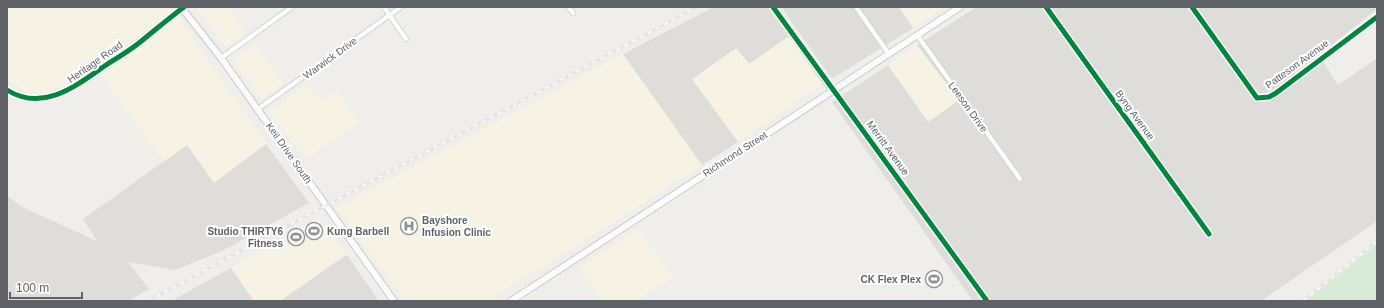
<svg xmlns="http://www.w3.org/2000/svg" width="1384" height="308" font-family="Helvetica,sans-serif">
<rect width="100%" height="100%" fill="#efeeea"/>
<path fill="#f7f3e4" d="M7 7H170L173 11 77 82 42 93 25 91 7 80Z
M196 7H228L245 33 225 47Z
M899 7H946L913 28Z
M178 17 266 144 214 183 187 145 165 162 101 76Z
M789 36 823 84 738 142 692 80 737 48 749 63Z
M254 44 283 83 262 99 232 61Z
M917 45 959 100 928 122 888 65Z
M623 54 702 165 627 214 487 301H406L337 208Z
M307 84 320 101 337 90 359 122 306 159 268 112Z
M318 218 347 254 280 301H254L231 268Z
M639 230 673 277 636 301H602L580 268 609 248Z"/>
<path fill="#dfddda" d="M714 7H767L789 36 749 64 736 48 692 79 738 142 702 165 623 54Z
M781 7H899L913 28 832 79Z
M977 7H1377V9L1319 55 1338 85 1377 58V221L1261 301H973L832 102 888 65 928 122 959 100 917 45Z
M266 144 309 203 224 250 175 270 128 262 149 289 128 301H7V196L24 208 97 241 83 219 187 145 214 183Z
M347 255 379 301H280L345 256Z
M231 268 254 301H171Z"/>
<path fill="#d8ebd6" d="M1377 244V301H1306Z"/>
<g fill="none" stroke-linecap="round" stroke-linejoin="round">
<g stroke="#cbcccc" stroke-width="6">
<path id="minor" d="M384 7 406 39
M568 7 573 13
M856 7 889 54
M1046 7 1209 234
M1192 7 1257 98 1269 97 1276 93 1377 17
M917 35 1020 179
M221 58 292 7
M7 90C44 113 77 85 106 65 117 58 129 51 139 43 154 31 169 18 184 7
M833 91 870 139 987 301
M258 109 401 7"/>
</g>
<g stroke="#cbcccc" stroke-width="8">
<path id="tertiary" d="M773 7 833 91"/>
</g>
<g stroke="#cacacb" stroke-width="8">
<path id="secondary" d="M181 7 221 58 394 301
M511 301C660 203 811 106 960 7"/>
</g>
<use href="#minor" stroke="#fdfcfc" stroke-width="4.5"/>
<use href="#tertiary" stroke="#fdfcfc" stroke-width="5.5"/>
<use href="#secondary" stroke="#fdfcfc" stroke-width="6"/>
<g stroke="#e4e4e4" stroke-width="3">
<path id="rail" d="M148 301 697 7
M1303 301 1377 241"/>
</g>
<use href="#rail" stroke="#fff" stroke-width="1.5" stroke-dasharray="4.5" stroke-linecap="butt"/>
<g stroke="#fff" stroke-width="8">
<path id="cycleway" d="M773 7 987 301
M1046 7 1209 234
M1192 7 1257 98 1269 97 1276 93 1377 17
M7 90C44 113 77 85 106 65 117 58 129 51 139 43 154 31 169 18 184 7"/>
</g>
<use href="#cycleway" stroke="#00873e" stroke-width="5"/>
</g>
<defs>
<g id="hospital-ring" transform="scale(0.9)"><circle r="9.5" fill="#fff" stroke="#919496" stroke-width="1.5"/><path d="M-5-5h3v3.5h4V-5h3V5h-3V1.5h-4V5h-3Z" fill="#919496"/></g>
<g id="stadium-ring" transform="scale(0.9)"><circle r="9.5" fill="#fff" stroke="#919496" stroke-width="1.5"/><path d="M0-5a6.5 5 0 1 0 0 10a6.5 5 0 1 0 0-10ZM-3.5-1.8h7v3.6h-7Z" fill="#919496"/></g>
</defs>
<g fill-rule="evenodd">
<use href="#hospital-ring" x="409" y="226"/>
<use href="#stadium-ring" x="314" y="231"/>
<use href="#stadium-ring" x="296" y="237"/>
<use href="#stadium-ring" x="934" y="279"/>
</g>
<g text-anchor="middle" dominant-baseline="central" stroke-width="4" stroke-linejoin="round" paint-order="stroke">
<g font-size="10" fill="#5f6368" stroke="#fff">
<text transform="translate(330 58) rotate(-36)">Warwick Drive</text>
<text transform="translate(95 62) rotate(-35)">Heritage Road</text>
<text transform="translate(1297 64) rotate(-36)">Patteson Avenue</text>
<text transform="translate(968 107) rotate(54)">Leeson Drive</text>
<text transform="translate(1135 115) rotate(54)">Byng Avenue</text>
<text transform="translate(888 148) rotate(54)">Merritt Avenue</text>
<text transform="translate(289 153) rotate(55)">Keil Drive South</text>
<text transform="translate(735 154) rotate(-33)">Richmond Street</text>
</g>
<g font-size="10" font-weight="bold" fill="#5f6368" stroke="#fff" text-anchor="start">
<text x="422" y="220">Bayshore<tspan x="422" dy="12">Infusion Clinic</tspan></text>
<text x="283" y="231" text-anchor="end">Studio THIRTY6<tspan x="283" dy="12">Fitness</tspan></text>
<text x="327" y="231">Kung Barbell</text>
<text x="921" y="279" text-anchor="end">CK Flex Plex</text>
</g>
</g>
<rect width="1384" height="308" fill="none" stroke="#5f6368" stroke-width="16"/>
<path d="M10 292v6h72v-6" fill="none" stroke="#5f6368" stroke-width="2"/>
<text x="16" y="292" font-size="12" fill="#5f6368" stroke="#ffffff" stroke-width="3" paint-order="stroke">100 m</text>
</svg>
